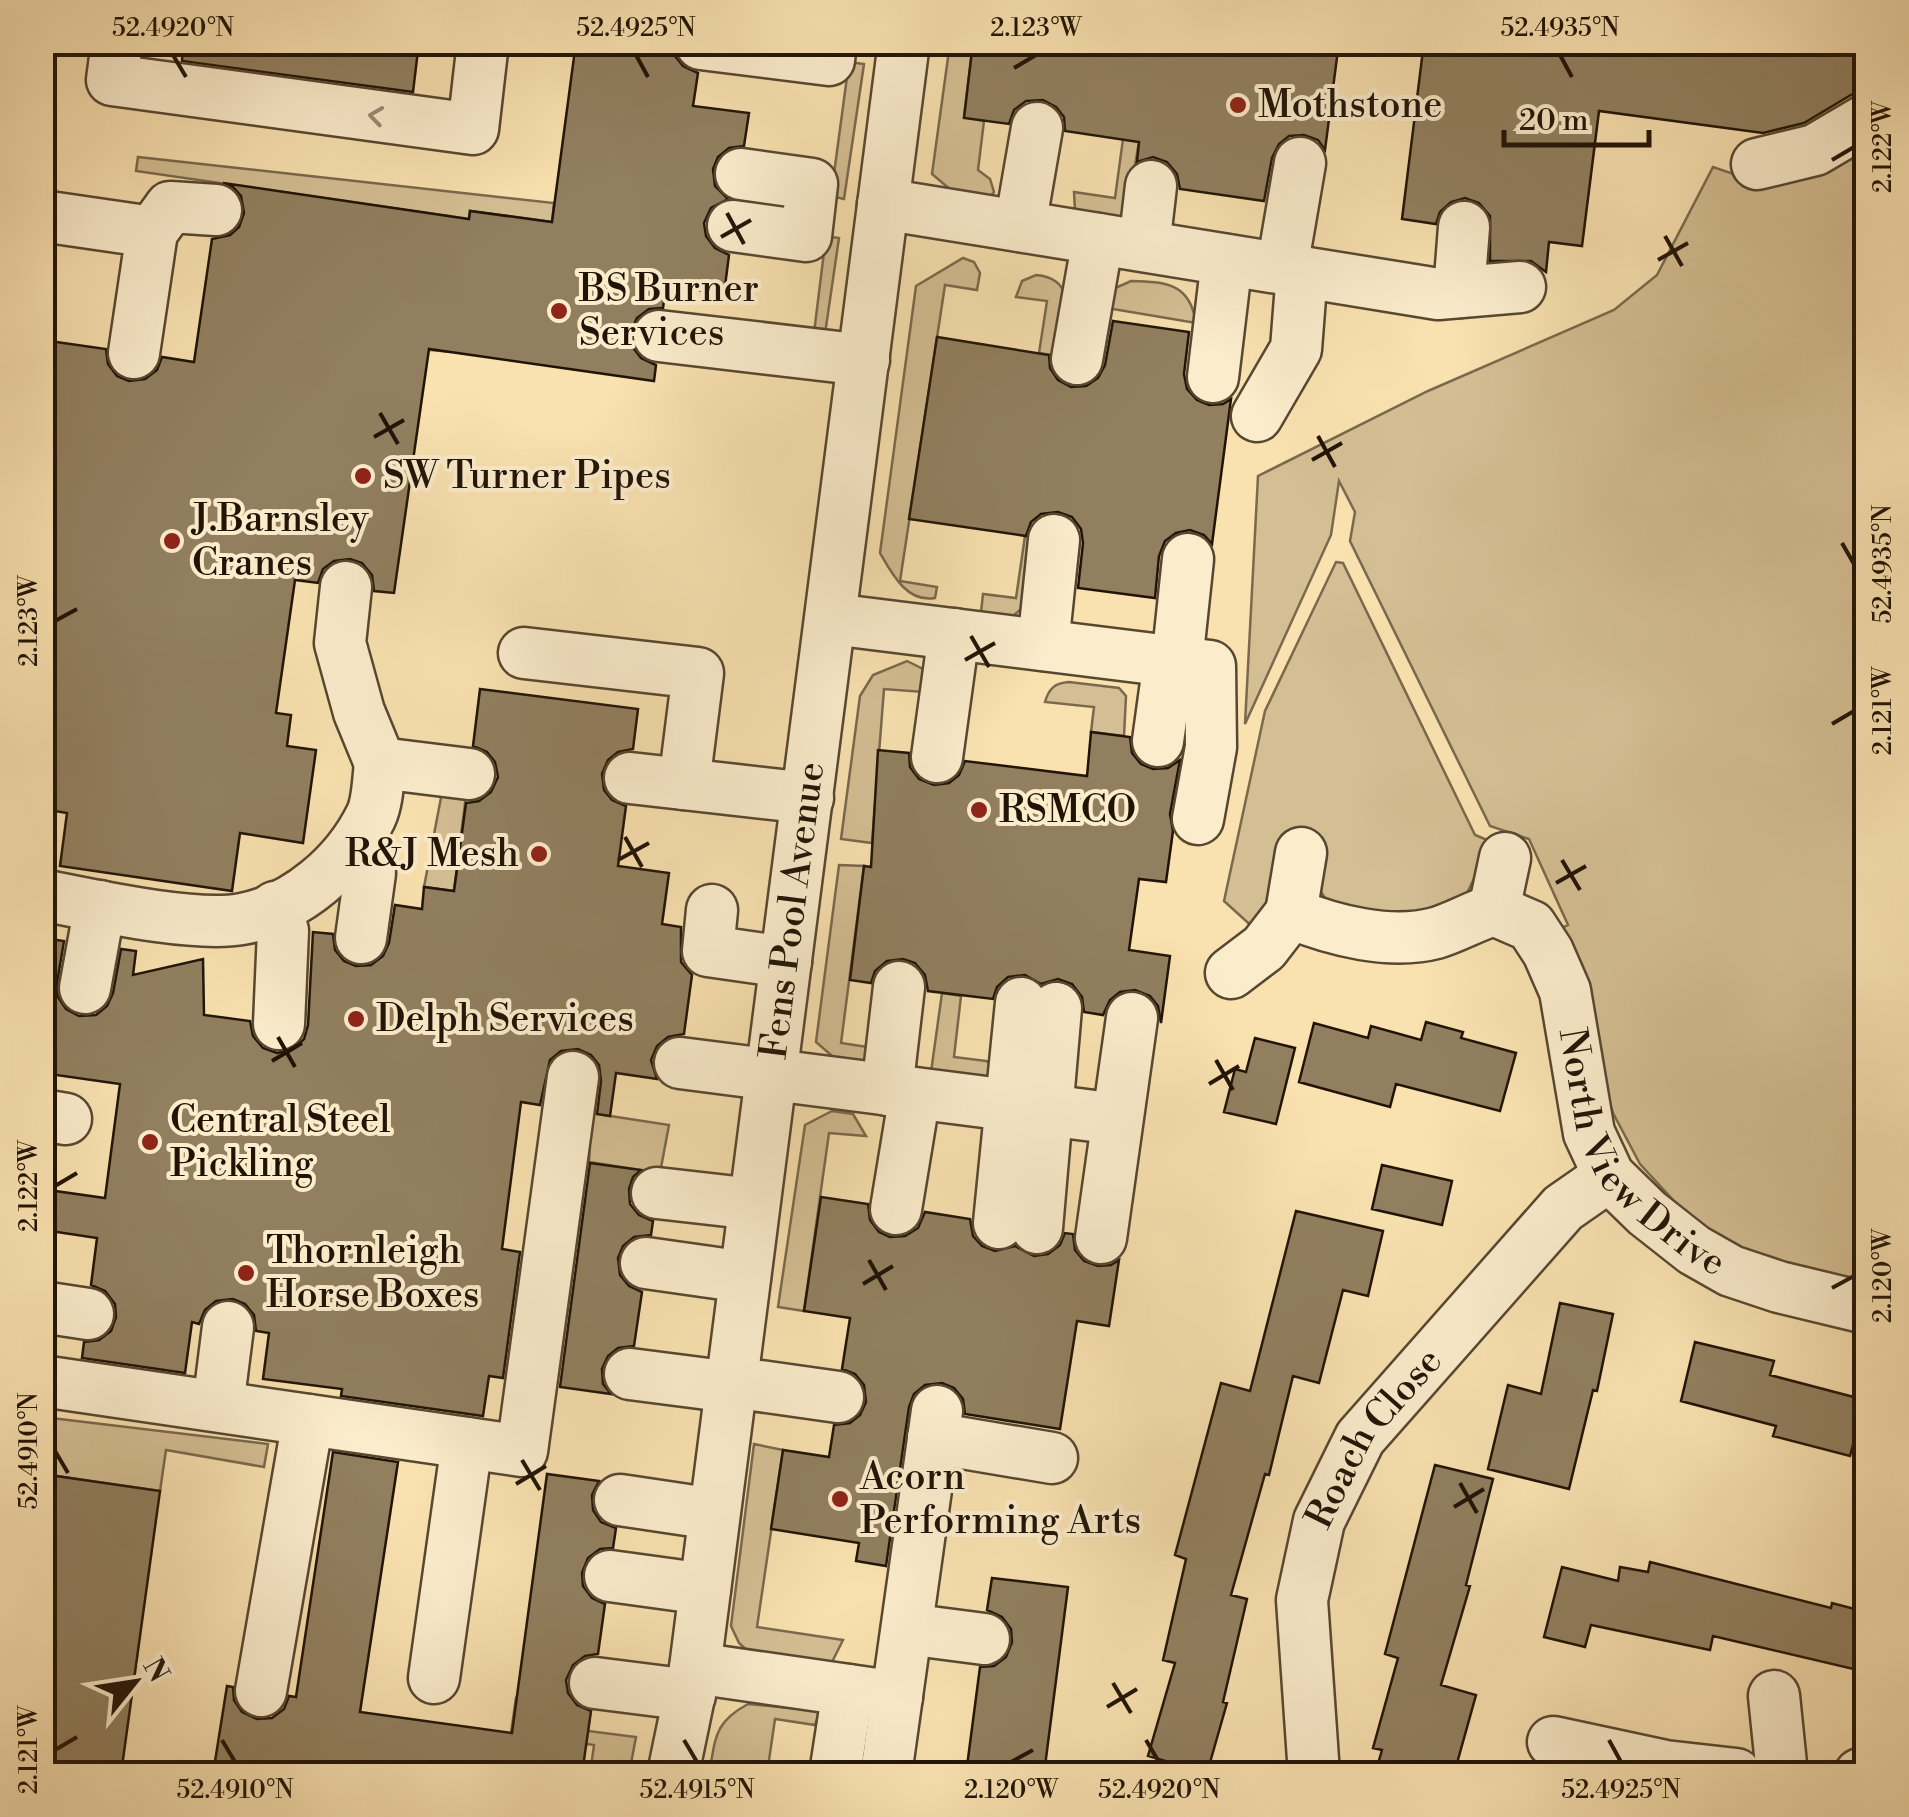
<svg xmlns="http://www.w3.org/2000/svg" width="1909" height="1817" font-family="'Libre Bodoni',serif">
<rect width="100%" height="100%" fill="#f9e1b0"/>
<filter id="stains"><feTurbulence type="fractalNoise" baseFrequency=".002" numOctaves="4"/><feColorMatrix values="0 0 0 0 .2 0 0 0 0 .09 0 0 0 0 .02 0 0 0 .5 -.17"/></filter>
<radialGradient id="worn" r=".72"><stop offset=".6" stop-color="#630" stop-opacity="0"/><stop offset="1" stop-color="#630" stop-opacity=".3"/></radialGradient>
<path fill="#d4be93" stroke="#7a694d" stroke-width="2.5" d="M950 43H973L964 117 984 121 978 170 990 179 994 192 989 198 965 202 932 174Z
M849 62 864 64 844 199 831 196Z
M1866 137V1284L1787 1265 1720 1240 1675 1202 1640 1164 1613 1113 1551 933 1568 925 1529 839 1490 826 1350 541 1355 512 1339 481 1331 535 1245 724 1258 476 1428 391 1614 310 1657 275 1713 167 1769 186Z
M1123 139 1139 142 1126 216 1113 225 1075 211 1074 192 1115 198Z
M138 157 554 203 552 222 470 211 450 352 429 350 448 216 136 171Z
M826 236 839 238 825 334 813 341Z
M963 258 974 262 980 273 977 290 945 285 900 581 937 587 935 598C907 603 892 574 880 553L916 286Z
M1036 275C1082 279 1063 324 1058 356L1039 353 1047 301 1016 297 1022 281Z
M1131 281C1166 282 1190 283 1196 323L1107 308 1111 290Z
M1025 536 1038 538C1034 571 1038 604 1005 621L981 612 983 594 1016 598Z
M1336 562 1343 563 1475 835 1492 842 1467 893 1435 919 1330 905 1319 889 1278 893 1256 930 1224 901 1265 711Z
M907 661 923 669V692L884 689 872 843 841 839 860 696 873 675Z
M1069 682 1119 688 1126 696 1124 736 1091 732 1094 707 1045 702C1049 688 1055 683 1069 682Z
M443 787 467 788 454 891 424 887Z
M839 865 864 866 841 1043 874 1048 864 1062H839L816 1042Z
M942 993 961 996 954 1057 986 1061 1002 1067 994 1084 931 1072Z
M832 1111 853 1114 866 1136 829 1133 804 1311 778 1307 805 1125Z
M591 1113 669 1125 660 1173 589 1162Z
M43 1417 268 1444 264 1467 166 1450 160 1491 43 1474Z
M754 1444 783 1450 757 1627 843 1640 830 1666 752 1655 739 1643 731 1626Z
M516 1698 591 1708 588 1731 636 1737 629 1774H590L594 1745 511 1733Z
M748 1704 820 1711 815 1725 775 1719 767 1774H709C716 1738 713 1723 748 1704Z"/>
<path fill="#917f5f" stroke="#211407" stroke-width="2.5" d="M183 42H419L413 92 182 61Z
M576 42H673L675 56 683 66 698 73 693 106 749 113 744 146 729 148 718 157 713 169 715 186 728 199 711 208 704 223 706 236 715 248 729 255 724 294 666 286 663 308 649 309 637 318 631 332 632 346 641 358 656 365 654 381 429 349 394 593 374 591 372 575 362 563 350 559 334 561 323 569 318 583 295 580 276 713 291 715 287 746 316 750 303 843 240 833 232 891 60 866 67 813 42 809V340L106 349 108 364 117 376 129 381 145 379 157 370 162 357 194 362 212 239 230 235 239 227 244 213 241 196 233 187 223 183 469 219 470 211 552 222Z
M973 42H1339L1325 150 1318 140 1304 135 1289 136 1279 144 1272 158 1264 201 1180 189 1177 174 1167 162 1153 157 1137 162 1139 142 1065 131 1064 117 1056 107 1043 100 1026 101 1014 110 1009 124 964 118Z
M1424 42H1866V91L1851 95 1804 123 1763 133 1599 111 1582 246 1549 242 1546 272 1531 261H1490V216L1479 203 1465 198 1451 202 1440 212 1436 224 1402 219Z
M1113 321 1189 332 1184 374 1187 389 1197 400 1209 405 1223 404 1231 399 1212 544 1204 535 1190 530 1176 533 1165 541 1159 556 1155 598 1078 588 1083 543 1081 529 1072 517 1058 512 1041 514 1031 522 1026 536 909 519 937 337 1049 355 1050 368 1058 380 1071 387 1086 386 1098 378 1105 365Z
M480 689 638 709 633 749 618 752 608 760 602 774 604 790 612 800 626 806 618 866 669 873 662 924 681 927V962L692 975 684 1034 668 1037 657 1046 651 1060 657 1079 616 1073 610 1116 597 1114 601 1081 599 1065 591 1055 578 1049 561 1051 550 1060 540 1105 521 1102 502 1249 520 1252 503 1378 489 1376 483 1416 341 1396 342 1389 263 1379 269 1333 256 1331 254 1315 245 1304 233 1299 216 1301 205 1310 199 1324 192 1322 185 1373 82 1358 84 1342 99 1340 111 1331 116 1317 115 1304 105 1291 91 1285 97 1238 50 1231 55 1191 105 1198 120 1084 42 1073V938L64 941 57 983 58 997 66 1009 79 1016 96 1015 107 1006 113 993 121 949 136 951 133 975 203 959 204 1015 250 1021 253 1036 263 1048 277 1053 293 1049 304 1039 308 1025 313 932 333 934 335 950 344 961 356 966 371 965 383 956 389 943 395 905 422 909 424 887 454 891 466 803 479 801 491 792 498 777 495 762 487 752 473 746Z
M1091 732 1130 737 1132 753 1141 764 1153 769 1168 768 1180 760 1170 814 1173 831 1166 882 1139 879 1129 950 1170 956 1161 1023 1158 1006 1150 996 1135 990 1120 992 1110 1000 1103 1015 1084 1012 1082 997 1072 984 1058 979 1041 984 1025 975 1008 977 997 987 993 999 928 991 925 975 915 963 903 959 887 961 875 971 871 983 850 980 864 866 871 867 878 750 909 753 910 767 919 779 934 785 949 783 959 775 965 761 1087 776Z
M1426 1022 1463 1032 1461 1038 1516 1053 1500 1111 1396 1084 1390 1107 1299 1082 1314 1023 1368 1038 1371 1026 1421 1040Z
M1255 1038 1295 1048 1276 1124 1224 1112 1235 1069 1246 1072Z
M590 1163 641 1170 633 1177 629 1189 630 1204 639 1215 653 1221 651 1235 634 1237 623 1246 618 1258 620 1275 629 1286 642 1292 634 1346 618 1348 608 1356 602 1369 603 1384 611 1394 560 1387Z
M1382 1165 1452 1181 1442 1225 1372 1209Z
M821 1197 868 1204 870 1220 879 1232 890 1237 905 1236 918 1228 925 1212 970 1219 973 1236 982 1246 995 1251 1015 1246 1034 1256 1048 1254 1060 1245 1065 1233 1073 1234 1075 1250 1084 1261 1098 1266 1111 1265 1119 1260 1109 1326 1077 1321 1060 1429 965 1414 963 1399 954 1388 942 1383 925 1385 914 1394 909 1407 886 1566 856 1561 859 1543 771 1529 783 1450 829 1457 834 1425 850 1423 860 1415 866 1402 864 1385 855 1374 842 1369 850 1318 804 1311Z
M1296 1211 1383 1231 1368 1296 1343 1290 1319 1383 1293 1376 1269 1475 1265 1474 1231 1595 1247 1599 1223 1702 1227 1703 1207 1773 1148 1756 1175 1663 1163 1660 1186 1559 1175 1555 1221 1383 1250 1391Z
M1560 1303 1613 1314 1597 1391 1593 1390 1569 1489 1488 1469 1508 1385 1541 1394Z
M1695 1342 1774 1361 1770 1375 1865 1400 1850 1456 1773 1436 1776 1426 1681 1401Z
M333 1452 398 1462 360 1712 512 1733 547 1474 599 1481 592 1495 593 1510 601 1522 616 1528 613 1548 600 1549 588 1558 582 1573 583 1586 592 1598 605 1604 598 1654 585 1656 573 1665 566 1680 568 1693 577 1705 591 1711 582 1774H213L227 1686 233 1687 234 1700 242 1712 257 1719 272 1718 284 1709 289 1696 296 1697Z
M1435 1465 1493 1479 1466 1585 1470 1586 1441 1685 1476 1695 1454 1774H1375L1382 1750 1373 1748 1398 1658 1385 1654Z
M42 1474 160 1491 121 1774H42Z
M1650 1562 1831 1608 1832 1603 1866 1612V1672L1713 1636 1710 1650 1591 1625 1585 1647 1544 1637 1562 1567 1618 1581 1620 1567 1648 1572Z
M992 1578 1068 1587 1044 1774H966L980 1667 994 1666 1006 1657 1012 1642 1011 1629 1002 1617 987 1610Z"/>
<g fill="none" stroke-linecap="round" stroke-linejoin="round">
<g stroke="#574731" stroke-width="55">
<g id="minor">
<path d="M117 42 112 80 473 129 483 42"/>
<path d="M701 44 829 60 831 42"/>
<path d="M1757 164 1815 150 1866 120"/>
<path d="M883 204 1438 294 1520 287"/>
<path d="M42 216 152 232 134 353"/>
<path d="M733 226 806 236 812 184 741 174"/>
<path d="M1020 226 1037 128"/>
<path d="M152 232 170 207 216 210"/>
<path d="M1144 246 1151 186"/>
<path d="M1282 268 1300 163"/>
<path d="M1459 292 1464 227"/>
<path d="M659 336 864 360"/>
<path d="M1077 359 1098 239"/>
<path d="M1213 377 1227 260"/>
<path d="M1257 416 1296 349 1302 272"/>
<path d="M346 587 340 643 359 712 380 763"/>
<path d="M832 619 1210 666 1211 747 1198 819"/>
<path d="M1043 645 1054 540"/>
<path d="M524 653 698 673 684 784"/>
<path d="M1177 662 1188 559"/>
<path d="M1158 741 1169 661"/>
<path d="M937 757 954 634"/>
<path d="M380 763 469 774"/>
<path d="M630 778 808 798"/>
<path d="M347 855 370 873 361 938"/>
<path d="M42 895C93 905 194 928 242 919 297 909 347 865 371 816 378 801 378 779 380 763"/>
<path d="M275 907 283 931 279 1024"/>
<path d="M712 910 708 951 786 962"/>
<path d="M1494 910 1505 858"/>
<path d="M1291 913 1301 853"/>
<path id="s1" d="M1231 973 1264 948 1291 913C1334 931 1391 945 1436 933 1456 927 1474 916 1494 910L1531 926 1548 952 1565 991 1589 1133 1609 1176 1647 1213 1694 1250 1731 1271 1779 1287 1866 1308"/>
<path d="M85 988 100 906"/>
<path d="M680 1063 1117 1119"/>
<path d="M887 1090 899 987"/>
<path d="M42 1115 66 1119"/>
<path d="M657 1193 754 1204"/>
<path d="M896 1209 915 1094"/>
<path d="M999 1223 1021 1003"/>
<path d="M1037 1228 1056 1008"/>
<path d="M1101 1238 1132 1018"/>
<path d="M646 1263 745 1277"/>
<path d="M42 1307 88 1314"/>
<path d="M630 1374 731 1387"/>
<path d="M42 1381 522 1451 573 1077"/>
<path d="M731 1382 838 1397"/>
<path d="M218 1406 228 1327"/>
<path d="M933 1438 1052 1458"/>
<path d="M620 1500 714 1514"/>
<path d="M610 1576 705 1589"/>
<path d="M907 1629 984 1639"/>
<path d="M695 1668 897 1697"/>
<path d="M434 1678 467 1443"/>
<path d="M595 1683 690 1695"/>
<path d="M261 1691 308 1420"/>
<path d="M1774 1696 1782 1774"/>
<path d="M1553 1742 1665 1766 1736 1774"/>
<path id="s2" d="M673 1774 695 1668 904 42"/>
<path d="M835 1774 848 1690"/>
<path d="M886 1774 937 1411"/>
<path id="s3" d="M1314 1774 1302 1600 1319 1521 1360 1438 1563 1208 1609 1176"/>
<path d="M1860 1774H1866"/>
</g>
</g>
<use href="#minor" stroke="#fbeccc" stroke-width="50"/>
</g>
<defs><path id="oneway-chevron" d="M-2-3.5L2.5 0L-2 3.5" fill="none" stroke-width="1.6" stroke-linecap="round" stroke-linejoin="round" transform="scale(2.5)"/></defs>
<use stroke="#998b73" href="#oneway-chevron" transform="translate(376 116) rotate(-172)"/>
<path fill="none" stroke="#211407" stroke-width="4" d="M173 55 186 77M636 55 648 77M1560 55 1572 77M1014 68 1036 55M1832 160 1854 147M727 213 744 244M1665 236 1682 266M721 237 751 220M1658 260 1688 243M380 413 398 444M1318 436 1335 467M374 437 404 420M1312 460 1342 443M1842 543 1854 564M55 621 77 609M971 636 989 667M965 660 995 643M1832 724 1854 711M625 837 642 867M618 860 649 843M1562 860 1580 890M1556 883 1586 866M278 1037 295 1067M1216 1060 1233 1090M272 1061 302 1043M1209 1084 1239 1066M55 1186 77 1173M869 1260 886 1290M863 1284 893 1266M1832 1288 1854 1276M55 1451 68 1473M522 1460 540 1490M1460 1483 1477 1513M516 1484 546 1466M1454 1507 1484 1489M1113 1683 1131 1713M1107 1707 1137 1689M222 1740 235 1762M684 1740 697 1762M1146 1740 1159 1762M1609 1740 1621 1762M55 1750 77 1737M1011 1762 1033 1750"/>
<g fill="#8f2418" stroke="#fbeccc" stroke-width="4">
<circle cx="1238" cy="105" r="10"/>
<circle cx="559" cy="311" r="10"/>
<circle cx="363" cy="476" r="10"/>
<circle cx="172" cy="541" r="10"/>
<circle cx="979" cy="810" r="10"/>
<circle cx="539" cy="854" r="10"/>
<circle cx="356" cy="1019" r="10"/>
<circle cx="150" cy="1142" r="10"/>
<circle cx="246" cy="1273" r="10"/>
<circle cx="840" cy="1499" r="10"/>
</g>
<g text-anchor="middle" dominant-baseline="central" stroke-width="8" stroke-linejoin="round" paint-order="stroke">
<g font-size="38" fill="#211407" stroke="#fbeccc" text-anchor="start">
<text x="1258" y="105">Mothstone</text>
<text x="579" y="289">BS Burner<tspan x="579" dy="44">Services</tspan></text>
<text x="383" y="476">SW Turner Pipes</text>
<text x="192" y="519">J.Barnsley<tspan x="192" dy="44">Cranes</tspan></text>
<text x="999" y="810">RSMCO</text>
<text x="519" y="854" text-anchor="end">R&amp;J Mesh</text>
<text x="376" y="1019">Delph Services</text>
<text x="170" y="1120">Central Steel<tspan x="170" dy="44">Pickling</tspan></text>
<text x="266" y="1251">Thornleigh<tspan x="266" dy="44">Horse Boxes</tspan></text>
<text x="860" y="1477">Acorn<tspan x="860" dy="44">Performing Arts</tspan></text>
</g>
<g font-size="38" fill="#211407" stroke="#fbeccc">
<text stroke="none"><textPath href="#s2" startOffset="872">Fens Pool Avenue</textPath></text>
<text stroke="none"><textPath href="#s1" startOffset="598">North View Drive</textPath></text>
<text stroke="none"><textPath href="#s3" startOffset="355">Roach Close</textPath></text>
</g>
</g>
<rect width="1909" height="1817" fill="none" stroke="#f9e1b0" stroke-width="110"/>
<g transform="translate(135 1682) rotate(60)" stroke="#fbeccc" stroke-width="8" paint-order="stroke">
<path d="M0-8L18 38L0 25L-18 38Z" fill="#211407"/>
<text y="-15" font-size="28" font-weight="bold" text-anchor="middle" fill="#211407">N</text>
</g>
<path d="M1504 130v15h145v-15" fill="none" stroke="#211407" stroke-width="5"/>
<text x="1519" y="130" font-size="30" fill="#211407" stroke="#fbeccc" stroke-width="8" paint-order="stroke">20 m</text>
<rect x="55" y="55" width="1799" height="1707" fill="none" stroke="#211407" stroke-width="4"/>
<g font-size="25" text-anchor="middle" fill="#211407">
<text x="173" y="36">52.4920°N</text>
<text x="636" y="36">52.4925°N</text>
<text x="1036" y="36">2.123°W</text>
<text x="1560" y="36">52.4935°N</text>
<text transform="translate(1882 147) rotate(-90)" y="9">2.122°W</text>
<text transform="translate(1882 564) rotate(-90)" y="9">52.4935°N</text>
<text transform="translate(28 621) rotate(-90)" y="9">2.123°W</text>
<text transform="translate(1882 711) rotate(-90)" y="9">2.121°W</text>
<text transform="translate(28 1186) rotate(-90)" y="9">2.122°W</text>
<text transform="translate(1882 1276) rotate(-90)" y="9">2.120°W</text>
<text transform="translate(28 1451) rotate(-90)" y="9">52.4910°N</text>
<text transform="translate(28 1750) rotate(-90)" y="9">2.121°W</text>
<text x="235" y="1798">52.4910°N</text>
<text x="697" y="1798">52.4915°N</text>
<text x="1011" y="1798">2.120°W</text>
<text x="1159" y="1798">52.4920°N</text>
<text x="1621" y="1798">52.4925°N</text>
</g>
<rect width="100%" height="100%" filter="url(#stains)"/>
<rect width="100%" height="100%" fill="url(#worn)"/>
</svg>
